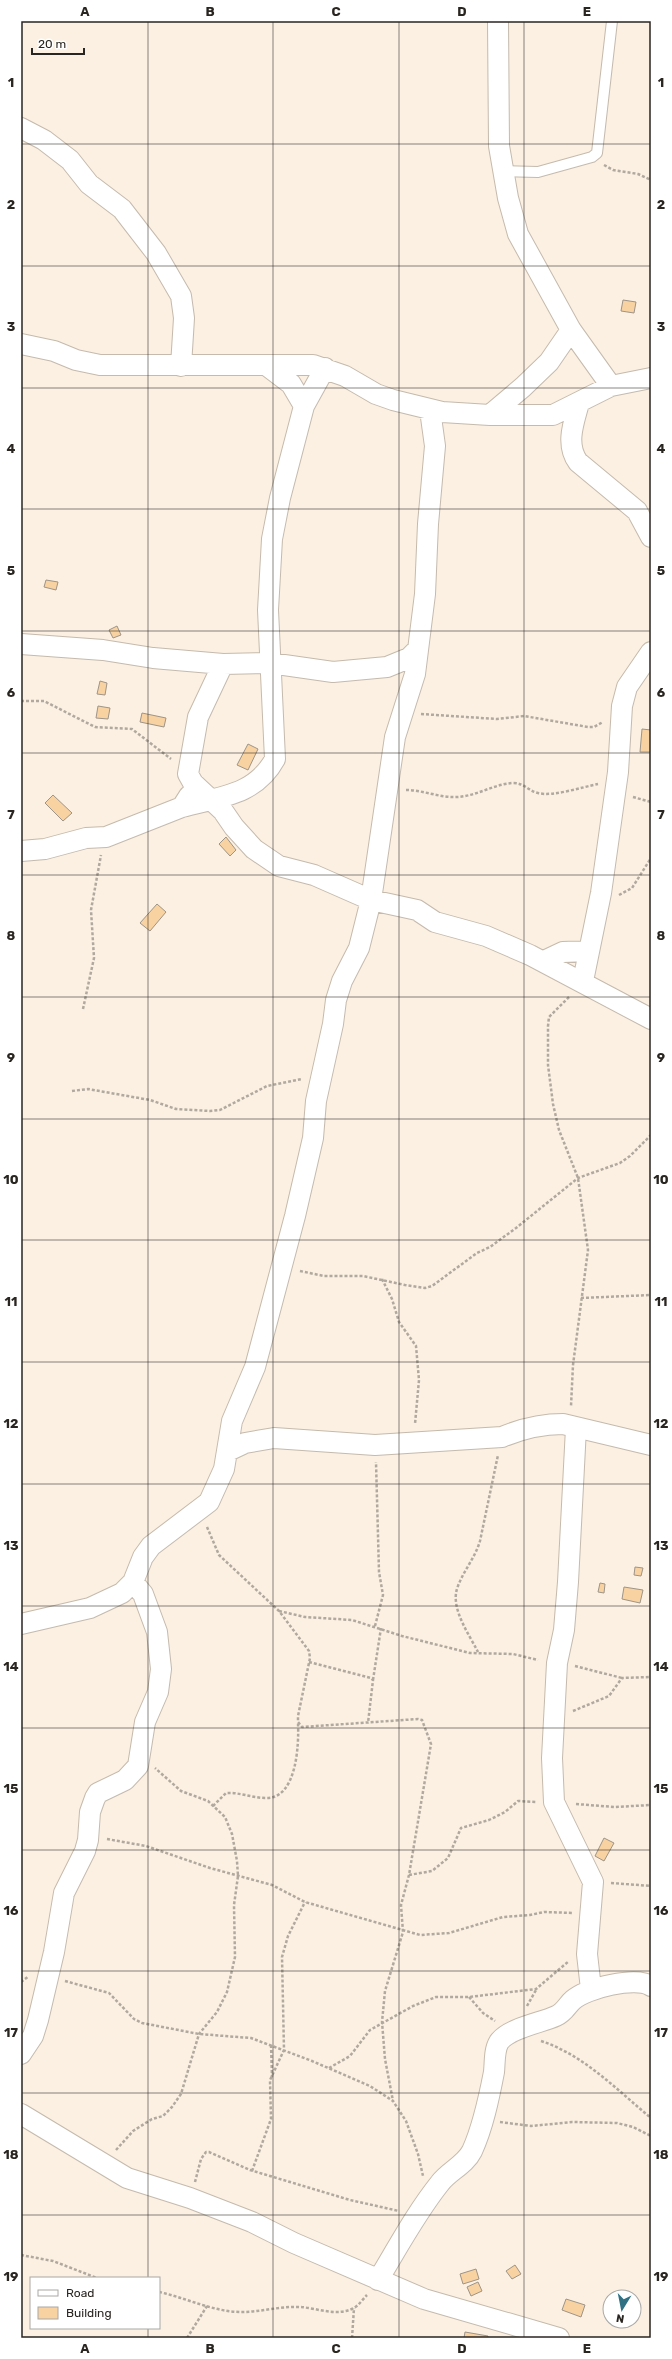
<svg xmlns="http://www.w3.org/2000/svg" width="672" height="2359" font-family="Rubik,sans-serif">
<rect width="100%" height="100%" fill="#fbf0e2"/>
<path fill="#f9d2a2" stroke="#9e9487" d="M623 300 636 302 634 313 621 311Z
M46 580 58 582 56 590 44 587Z
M117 626 121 635 113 638 109 630Z
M100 681 107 683 105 695 97 694Z
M98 706 110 708 108 719 96 718Z
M142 713 166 718 164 727 140 722Z
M642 729 651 730V752H640Z
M248 744 258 749 248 770 237 765Z
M53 795 72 813 63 821 45 803Z
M226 837 236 850 230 856 219 844Z
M157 904 166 912 150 931 140 923Z
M635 1567 643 1568 641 1576 634 1575Z
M600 1583 605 1584 604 1593 598 1592Z
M624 1587 643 1590 640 1603 622 1599Z
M604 1838 614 1843 604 1861 595 1856Z
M515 2265 521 2274 512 2279 506 2271Z
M476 2269 479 2279 463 2284 460 2274Z
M478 2282 482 2291 471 2296 467 2287Z
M566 2299 585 2305 581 2317 562 2310Z
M465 2332 488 2336V2338H464Z"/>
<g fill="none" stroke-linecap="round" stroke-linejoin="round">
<g stroke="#c5baad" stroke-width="12">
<path id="lane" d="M503 171 538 172 592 157 597 153 612 21"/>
</g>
<g stroke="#c5baad" stroke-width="22">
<path id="street" d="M498 21 499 146 508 198 518 234 571 330 611 386
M21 128 44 140 70 160 89 184 122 209 156 253 181 296 184 318 181 366
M21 344 54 351 76 360 100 365H313L345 376 376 394 393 400 442 412 490 415H553L611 386 651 378
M266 365 291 384 304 406
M579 403C574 422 565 444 578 462L637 511 651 537
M490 415 523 387 549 362 571 330
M21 644 103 650 153 658 223 664 270 663 333 672 387 667 409 658 418 649
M223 664 198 717 188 774 193 783 223 811 234 827 254 849 279 866 314 875 371 900 417 910 435 922 486 936 530 955 651 1019
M182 807C218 797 255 796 275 759L268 610 272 539 280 498 304 406 325 368
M21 851 45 849 86 838 106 837 182 807 189 796
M544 961 563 952 589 951
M583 981 601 893 618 772 622 706 627 687 651 652
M576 1428 568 1582 564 1630 557 1663 552 1758 554 1802 593 1882 587 1954 591 1989
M228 1451 245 1443 274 1438 375 1445 502 1437C521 1429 541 1424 563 1424L651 1445
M21 1624 90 1608 122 1593 133 1582 143 1557 151 1546 209 1502 224 1469 232 1421 255 1367 295 1216 313 1138 316 1101 333 1024 336 1000 342 981 359 948 371 900 395 737 415 674 425 594 428 524 435 446 430 410
M21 2054 33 2036 38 2020 54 1952 64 1893 85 1851 88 1840 90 1812 95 1798 98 1793 125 1780 138 1766 145 1722 158 1692 161 1669 157 1632 143 1594 133 1582
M21 2114 127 2178 190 2198 252 2222 294 2243 424 2299 559 2338
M378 2280C398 2247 416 2213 440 2183 449 2171 465 2165 472 2151 483 2127 489 2098 494 2072 495 2063 494 2050 499 2042 509 2028 541 2023 556 2016 565 2012 567 2005 573 2000 587 1988 636 1976 651 1986"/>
</g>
<path stroke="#b1a99e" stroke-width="2.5" stroke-dasharray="3 2" stroke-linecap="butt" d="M604 165 613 170 638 174 651 180
M21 701H44L95 727 132 729 171 759
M421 714 497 719 524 716 588 727H594L603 722
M406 790C423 790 440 798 457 797 477 796 494 784 513 783 525 783 528 791 538 793 553 797 582 787 598 784
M633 797 651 802
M619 895 632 888 651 858
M569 997 549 1017 548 1026V1065L553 1104 559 1130 578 1178 588 1250 573 1365 571 1406
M83 1009 94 958 91 910 101 855
M72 1091 88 1089 150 1100 176 1109 210 1111 220 1110 267 1086 302 1079
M300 1271 324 1276H363L405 1285 425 1288 432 1286 477 1253 490 1247 516 1228 578 1178 620 1163 630 1156 651 1135
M382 1279 392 1299 399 1322 416 1346 419 1380 415 1424
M581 1298 651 1295
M207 1527 219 1555 279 1611 309 1651 310 1658 298 1716V1722L302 1727 418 1719 422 1720 431 1744 409 1875 401 1905 403 1932 385 1991 382 2022 385 2059 393 2101
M279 1611 305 1617 352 1620 402 1636 470 1653 513 1654 538 1660
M375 1626 383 1595 379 1572 376 1462
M478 1652C469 1634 449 1607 458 1586 464 1570 475 1558 480 1541L498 1455
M309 1662 371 1678 373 1680 368 1723
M575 1666 622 1678
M373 1680 381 1628
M573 1711 609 1696 622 1678 651 1677
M576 1804 615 1807 651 1805
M213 1806 226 1793C239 1792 252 1798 266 1798 297 1799 299 1744 298 1723
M107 1839 146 1846 210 1868 272 1885 305 1902 420 1935 449 1933 503 1917 530 1915 544 1912 573 1913
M409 1875 432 1871 448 1858 461 1828 489 1820 505 1812 518 1801 537 1802
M611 1883 651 1886
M65 1981 109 1993 134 2019 142 2023 199 2034 251 2038 312 2061 370 2086 393 2101 406 2121 418 2154 423 2176
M21 1982 29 1976
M469 1997 483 2013 495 2021
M527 2006 536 1990
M541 2041C584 2055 617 2090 651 2118
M271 2045 272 2077
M329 2068 350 2056 370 2030 413 2006 436 1997H469L536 1989 569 1961
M500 2122 531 2126 572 2122 617 2123 633 2127 651 2136
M116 2150 133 2131 152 2119 163 2116 172 2107 181 2094 199 2034 217 2012 227 1992 235 1957 234 1905 238 1876 237 1861 232 1834 225 1817 208 1801 181 1791 155 1768
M252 2171 271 2119 270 2080 284 2050 282 1957 288 1936 305 1902
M195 2182 201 2159 206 2152H209L250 2170 350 2200 399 2211
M21 2255 53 2261 97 2278
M159 2292C187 2298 213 2312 242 2312 261 2312 280 2306 300 2307 317 2308 337 2317 354 2308 359 2305 363 2299 367 2295
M187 2338 207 2306
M352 2338 354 2308"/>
<use href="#lane" stroke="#fff" stroke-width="10"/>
<use href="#street" stroke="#fff" stroke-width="20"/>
</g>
<path fill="none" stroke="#292520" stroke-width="1" stroke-opacity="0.55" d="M148 21V2278M273 21V2338M399 21V2338M524 21V2338M21 144H651M21 266H651M21 388H651M21 509H651M21 631H651M21 753H651M21 875H651M21 997H651M21 1119H651M21 1240H651M21 1362H651M21 1484H651M21 1606H651M21 1728H651M21 1850H651M21 1971H651M21 2093H651M21 2215H651M148 2328V2338"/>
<rect width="672" height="2359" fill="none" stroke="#ffffff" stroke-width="44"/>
<rect x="30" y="2277" width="130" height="52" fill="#ffffff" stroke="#a9a8a6"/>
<rect x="38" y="2290" width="20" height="6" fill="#ffffff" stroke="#a9a8a6"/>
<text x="66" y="2297" font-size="12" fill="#292520">Road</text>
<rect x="38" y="2307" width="20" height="12" fill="#f9d2a2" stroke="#a9a8a6"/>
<text x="66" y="2317" font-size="12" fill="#292520">Building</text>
<g transform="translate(622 2309) rotate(190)"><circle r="19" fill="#ffffff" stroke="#a9a8a6"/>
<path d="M0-3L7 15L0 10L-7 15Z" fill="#307184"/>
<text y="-6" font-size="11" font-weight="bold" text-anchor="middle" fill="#292520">N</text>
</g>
<path d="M32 48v6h52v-6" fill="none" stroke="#292520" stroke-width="2"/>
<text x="38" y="48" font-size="12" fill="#292520" stroke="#ffffff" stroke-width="3" paint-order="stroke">20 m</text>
<rect x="22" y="22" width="628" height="2315" fill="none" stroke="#292520" stroke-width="1.5"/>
<g font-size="13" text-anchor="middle" font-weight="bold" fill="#292520">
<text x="85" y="16">A</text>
<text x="210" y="16">B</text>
<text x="336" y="16">C</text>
<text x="462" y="16">D</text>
<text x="587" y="16">E</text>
<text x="11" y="87">1</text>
<text x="661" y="87">1</text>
<text x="11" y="209">2</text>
<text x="661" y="209">2</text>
<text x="11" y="331">3</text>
<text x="661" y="331">3</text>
<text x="11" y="453">4</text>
<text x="661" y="453">4</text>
<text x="11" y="575">5</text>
<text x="661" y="575">5</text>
<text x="11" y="697">6</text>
<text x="661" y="697">6</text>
<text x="11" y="819">7</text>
<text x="661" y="819">7</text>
<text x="11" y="940">8</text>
<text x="661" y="940">8</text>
<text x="11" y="1062">9</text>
<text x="661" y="1062">9</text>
<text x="11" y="1184">10</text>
<text x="661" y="1184">10</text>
<text x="11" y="1306">11</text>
<text x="661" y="1306">11</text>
<text x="11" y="1428">12</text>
<text x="661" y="1428">12</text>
<text x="11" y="1550">13</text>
<text x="661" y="1550">13</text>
<text x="11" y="1671">14</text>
<text x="661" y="1671">14</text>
<text x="11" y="1793">15</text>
<text x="661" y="1793">15</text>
<text x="11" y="1915">16</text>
<text x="661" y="1915">16</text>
<text x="11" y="2037">17</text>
<text x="661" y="2037">17</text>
<text x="11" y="2159">18</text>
<text x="661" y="2159">18</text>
<text x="11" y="2281">19</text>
<text x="661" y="2281">19</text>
<text x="85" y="2353">A</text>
<text x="210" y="2353">B</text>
<text x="336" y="2353">C</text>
<text x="462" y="2353">D</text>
<text x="587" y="2353">E</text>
</g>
</svg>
